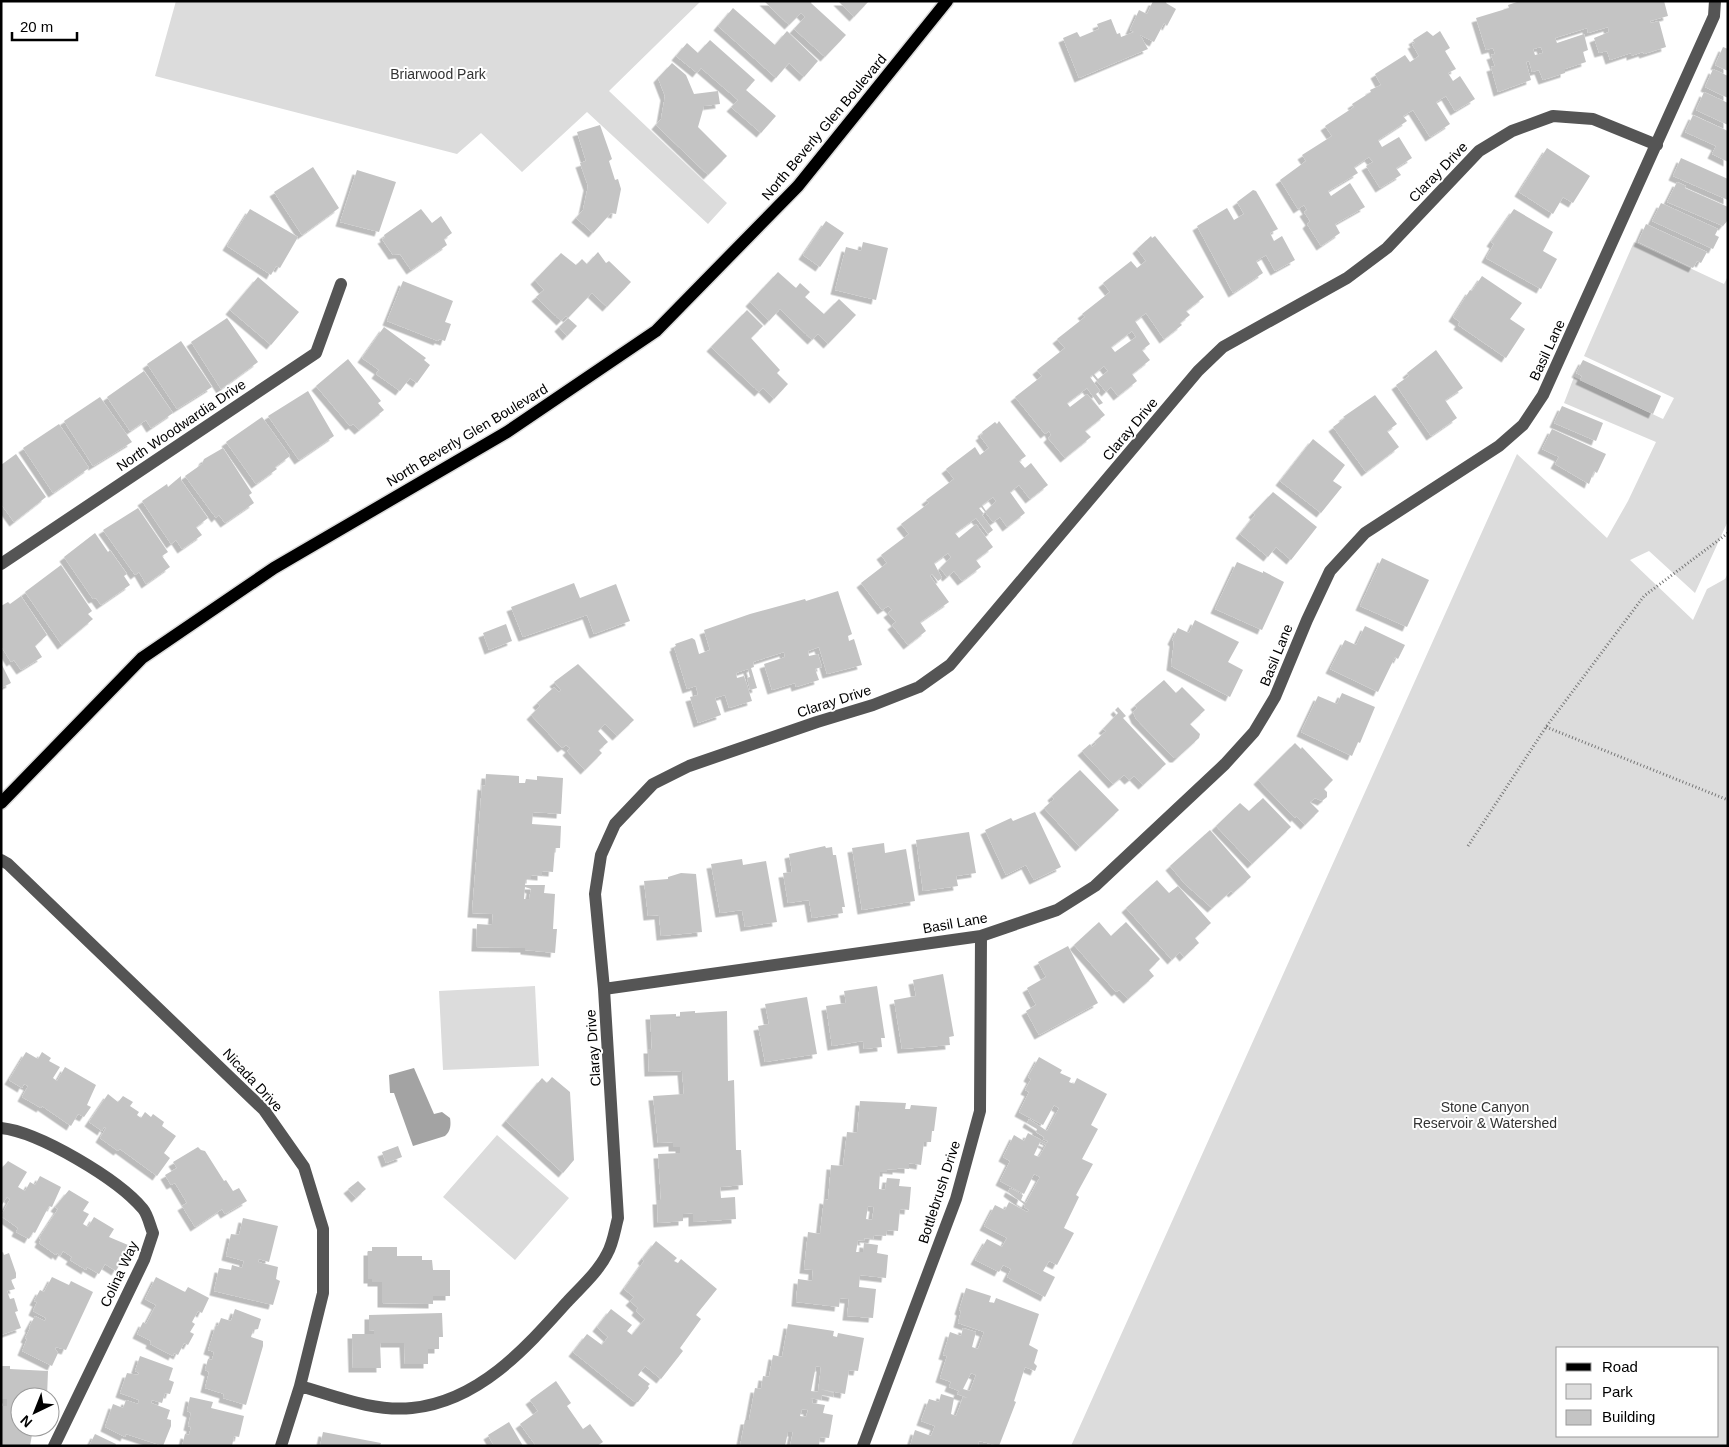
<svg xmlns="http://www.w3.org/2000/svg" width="1729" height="1447" font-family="Helvetica,sans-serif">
<defs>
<filter id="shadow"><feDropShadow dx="-4.5" dy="4.5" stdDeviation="0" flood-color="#0004"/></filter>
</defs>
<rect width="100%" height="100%" fill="#fff"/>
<path fill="#dcdcdc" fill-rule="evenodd" d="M176 1H701L609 91 727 203 708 224 587 112 522 172 481 133 457 154 155 76Z
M1634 242 1724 284 1728 276V521L1695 593 1649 551 1630 560 1693 620 1707 589 1725 579 1728 573V1446H1071L1517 454 1607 538 1628 501 1656 442 1564 403 1574 377 1663 419 1674 398 1584 356ZM1558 1348H1718V1436H1558Z
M535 986 539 1066 443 1070 439 991Z
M497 1135 569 1198 515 1260 443 1197Z"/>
<path fill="#a3a3a3" d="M414 1068 434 1114 442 1112 450 1118C451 1124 451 1131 445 1136L413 1146 394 1093H390L389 1075Z"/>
<path fill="#c4c4c4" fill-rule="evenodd" filter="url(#shadow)" d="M764 1H812L811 3 846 35 825 57 794 29 805 17 801 13 789 25Z
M838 1H869L854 17Z
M1153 1H1167L1166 3 1176 9 1167 26 1164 23 1154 42 1140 35 1148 49 1079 78 1063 38 1077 32 1080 37 1099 29 1097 24 1111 19 1117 34 1120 33 1121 37 1134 32 1130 30 1139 10 1147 14Z
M1520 1H1664L1668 16 1650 21 1651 23 1659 21 1666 47 1644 54 1643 52 1631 56V53L1610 60 1607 51 1599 53 1594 38 1609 32 1608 27 1588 33 1587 28 1555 38 1557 43 1584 34 1588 50 1583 52 1586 62 1565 69V73L1543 80 1539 70 1532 72 1529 61 1526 62 1531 80 1498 92 1491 67 1495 66 1491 55 1495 54 1493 48 1486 50 1476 18 1509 8 1508 5ZM1541 47 1543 53 1535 55 1533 49Z
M733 8 775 45 787 31 818 61 804 77 789 63 776 78 718 26Z
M1427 31 1433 36 1440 31 1450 48 1445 51 1456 69 1448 73 1453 81 1460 76 1475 99 1455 111 1446 96 1436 102 1450 124 1430 137 1413 110 1403 116 1407 121 1378 140 1382 147 1399 137 1412 158 1396 168 1401 175 1380 188 1366 166 1373 162 1369 157 1354 167 1358 173 1328 191 1331 196 1350 183 1365 207 1335 224 1340 233 1321 246 1307 224 1310 221 1304 212 1307 210 1304 205 1298 209 1280 180 1306 161 1302 155 1332 136 1325 126 1354 107 1352 104 1371 92 1370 90 1381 85 1375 74 1405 55 1410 62 1419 56 1412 44 1415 43 1413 40Z
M710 40 755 80 746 90 776 116 761 133 731 107 738 100 701 68 697 73 676 56 687 43 698 53Z
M1723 47 1728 49V71L1715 65Z
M672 63 686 75 694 94 718 91 720 104 704 106 698 127 727 156 708 175 656 125 661 119 665 96 658 78Z
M1713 69 1728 76V98L1705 87Z
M1704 92 1728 103V125L1696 110Z
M1693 115 1728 131V162L1712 154 1716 146 1685 132Z
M600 125 612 159 609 161 615 180 618 179 621 189 616 214 611 213 593 233 576 218 583 210 588 186 580 163 586 161 577 132Z
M1547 148 1590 176 1573 203 1563 197 1553 214 1519 192Z
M1681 158 1728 179V200L1673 176Z
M313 167 339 208 302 235 274 192Z
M357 170 396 182 379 232 340 222Z
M1677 182 1686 186 1685 188 1728 207V220L1723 226 1667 202Z
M1253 190 1256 191 1278 229 1270 233 1274 241 1282 236 1295 260 1275 271 1266 255 1256 261 1263 273 1233 293 1197 226 1227 208 1234 220 1244 214 1237 202Z
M1661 203 1718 229 1715 235 1719 237 1713 249 1652 221Z
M250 209 298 237 280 268 276 266 271 275 227 246Z
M421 209 432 223 441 216 452 233 444 239 447 245 411 270 400 254 393 255 382 239 385 238 384 235Z
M1514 209 1553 232 1543 251 1557 259 1541 289 1486 258 1494 244 1491 242Z
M826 221 844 233 820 267 803 255Z
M1646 224 1707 252 1701 263 1697 261 1693 268 1638 242Z
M1151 236 1152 238 1155 236 1204 297 1186 311 1190 315 1180 323 1182 325 1164 339 1146 313 1135 321 1150 344 1142 350 1150 360 1132 374 1137 381 1118 396 1111 387 1106 392 1092 375 1090 377 1100 391 1096 394 1103 403 1099 405 1087 388 1067 403 1070 407 1087 394 1105 415 1085 431 1091 437 1065 458 1048 438 1051 435 1049 431 1045 434 1015 397 1042 376 1037 370 1065 348 1057 339 1085 317 1082 314 1110 292 1103 283 1131 261 1137 268 1146 261 1137 249ZM1132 331 1136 337 1115 352 1111 347ZM1104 366 1108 371 1098 379 1094 374Z
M863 242 888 248 876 300 835 290 846 247 861 251Z
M598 252 606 263 609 261 631 282 607 307 592 293 568 318 566 316 561 321 536 297 544 290 535 280 561 253 576 265 582 259 587 264Z
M778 272 796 288 800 283 810 292 805 297 824 314 839 299 856 315 828 344 818 334 812 340 780 309 769 321 750 302Z
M1482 276 1522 303 1510 319 1525 329 1506 358 1458 325 1460 322 1453 317 1470 290 1472 291Z
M258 277 299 312 271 345 230 310Z
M403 281 453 301 445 322 451 324 445 341 439 339 438 341 387 321Z
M747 310 763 326 751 338 780 370 777 373 788 384 774 399 763 388 759 392 711 347Z
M227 318 258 362 221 389 191 342Z
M568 318 577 326 567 336 559 327Z
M384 327 426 358 424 360 430 365 417 383 410 378 400 391 376 374 379 370 362 358Z
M181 341 212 387 177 409 147 364Z
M1436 350 1463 388 1445 400 1457 418 1431 436 1396 385 1409 376 1407 373Z
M348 359 381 401 378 403 384 410 359 430 353 424 350 426 316 386Z
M1583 360 1661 396 1653 414 1580 380 1582 376 1576 373Z
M144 371 173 413 151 428 146 420 130 431 107 397Z
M308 391 334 436 299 460 268 416Z
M1375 395 1397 424 1387 431 1399 447 1366 472 1333 427 1345 418 1343 417Z
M100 397 132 442 93 466 64 421Z
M1562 406 1603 423 1596 441 1554 423Z
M262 417 290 456 275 467 277 469 256 484 226 442Z
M999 421 1026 456 1019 461 1025 468 1031 463 1048 485 1030 499 1019 485 1010 492 1025 513 1007 527 1000 517 993 522 981 507 979 508 984 514 982 515 993 530 988 534 976 518 955 533 959 538 976 524 993 547 976 560 981 567 962 581 954 571 947 577 940 568 951 557 948 553 934 563 942 578 938 581 932 574 930 576 949 602 920 622 926 631 908 645 892 625 896 622 888 613 892 610 888 606 882 610 861 583 887 563 881 555 909 534 901 524 929 503 926 500 954 479 946 469 975 447 980 455 989 448 980 436 983 434 982 432 995 422 997 424ZM993 497 996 501 986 511 982 505Z
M59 424 89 468 53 493 23 448Z
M1552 429 1606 454 1597 473 1594 471 1589 484 1555 464 1559 457 1542 449Z
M1313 439 1345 465 1333 481 1342 487 1321 513 1280 481Z
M223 448 252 493 249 495 254 503 225 523 219 515 216 518 185 476 202 464 204 459Z
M16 454 46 497 14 522 1 504V465Z
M181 476V480L208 518 196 527 202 535 182 549 176 540 171 544 142 501 167 484 168 487Z
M1273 492 1317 527 1291 560 1276 547 1268 557 1240 534 1255 515 1253 513Z
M138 508 168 552 162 556 170 567 146 584 139 572 135 575 103 530Z
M95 533 108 552 110 550 127 574 124 576 130 585 101 605 96 598 93 599 64 557Z
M1382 558 1429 580 1407 627 1360 606Z
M1237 562 1263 573V571L1284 582 1262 630 1215 609Z
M61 565 92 611 88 614 93 619 62 645 25 592Z
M574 583 580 598 616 584 630 621 594 634 587 615 523 637 511 607Z
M838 591 852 634 848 636 849 641 854 639 862 665 827 674 819 647 808 651 809 656 818 654 822 667 815 669 819 680 796 687 795 683 772 690 764 664 785 657 784 652 753 662 754 667 751 668 757 688 750 690 747 678 750 677 748 669 736 673 737 678 744 676 752 701 729 708 725 695 715 698 721 715 698 723 690 697 698 695 696 686 687 689 674 647 676 646 675 644 692 638 695 640 699 654 710 650 704 630 750 614 805 599 806 601Z
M21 596 47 635 35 646 42 657 21 670 14 660 11 662 1 646V606L8 602 10 604Z
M1195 620 1239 642 1228 662 1243 670 1230 697 1171 666 1174 642 1172 640 1178 628 1189 633Z
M506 624 512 641 489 650 483 633Z
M1365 626 1405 645 1398 659 1395 657 1378 692 1330 669 1345 640 1356 645Z
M1 663 11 683 1 688Z
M578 664 634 720 617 736 605 724 598 731 608 742 599 750 602 753 585 770 567 751 570 748 566 745 562 748 531 715 540 706 537 703 554 687 559 692 561 690 554 682Z
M1164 680 1176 693 1182 687 1205 710 1190 724 1200 734 1199 738 1177 758H1174L1136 719 1133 712 1137 708 1135 705Z
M1342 693 1375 707 1360 743 1358 742 1352 756 1301 732 1318 696 1337 704Z
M1118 707 1126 716 1123 718 1166 764 1143 785 1134 776 1129 780 1124 775 1113 784 1082 751 1090 744 1092 747 1096 744 1094 742 1106 731 1103 729 1118 713 1115 710Z
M1295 743 1301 749 1302 747 1333 780 1324 789 1327 792V797L1322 801 1315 798 1310 802 1319 811 1305 825 1296 816 1295 818 1258 780Z
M1080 770 1119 810 1080 847 1044 808 1054 799 1052 796Z
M486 774 519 776V783H525L526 779 537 780V776L563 778 561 814 533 812 532 824 561 826 560 848H555L553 872 542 871V876L531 875V879H526L525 885H545L544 893 555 894 553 929H557L555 953 525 950V948L476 947 477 924 492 925 493 914 472 913 482 785 485 786ZM525 887 531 889 529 899H524Z
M1263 798 1291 827 1252 864 1216 826 1240 803 1249 811Z
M1035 812 1061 867 1034 880 1026 865 1006 875 985 830 1011 818 1013 821Z
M1210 830 1251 877 1233 893 1231 891 1212 908 1185 884 1170 866Z
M969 832 976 873 956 876 958 886 923 891 916 840Z
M884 843 885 853 906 849 915 901 862 910 852 848Z
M825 846 826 848 832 847 833 855H836L845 907H842L843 913 812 918 809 900 788 903 783 873 792 872 789 854Z
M742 859 743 865 766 861 777 922 745 927 742 910 720 913 711 864Z
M681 873 696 874 702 932 661 936 659 915 648 916 644 881 668 879V877Z
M1157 880 1169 893 1178 886 1211 923 1195 938 1199 943 1184 957 1180 952 1172 960 1126 908Z
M1099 922 1111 936 1126 922 1160 959 1149 970 1154 976 1128 999 1119 990 1116 992 1074 945Z
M1068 946 1098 1003 1039 1035 1026 1011 1036 1005 1027 988 1046 977 1038 962Z
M943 974 954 1036 949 1037 950 1045 902 1049 894 1000 916 996 913 980Z
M877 986 885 1038H881L882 1047 864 1049 863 1041 832 1046 826 1006 846 1003 844 991Z
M807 997 817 1054 765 1062 758 1026 769 1024 765 1004Z
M695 1011V1013L727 1011 728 1081 734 1080 736 1150H741L743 1185 720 1187 721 1198 735 1197 736 1219 693 1222V1213L683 1214V1221L658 1223 657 1200H661L658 1154 680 1153V1147H673V1142L658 1143 653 1096 684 1094 682 1071 649 1072 648 1049H652L650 1015 676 1014V1018H680V1012Z
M26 1052 38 1059 42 1052 51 1058 49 1061 60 1067 53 1078 57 1081 65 1067 96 1085 87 1105 91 1107 84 1117 78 1114 71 1126 42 1106 41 1108 22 1097 28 1086 24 1084 22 1088 9 1080Z
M1039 1057 1062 1070 1060 1073 1071 1078 1069 1082 1074 1084 1077 1078 1107 1094 1091 1125 1098 1129 1082 1159 1093 1164 1076 1195 1079 1197 1064 1228 1074 1233 1057 1265 1049 1261 1043 1271 1055 1277 1045 1297 1007 1277 1011 1269 1003 1265 999 1272 975 1260 987 1239 1002 1247 1007 1238 984 1226 995 1205 1005 1210 1009 1202 1027 1212 1029 1210 1024 1207 1025 1205 1008 1192 1010 1188 1023 1195 1021 1200 1026 1203 1040 1177 1034 1174 1024 1194 1000 1181 1010 1161 1003 1157 1014 1135 1024 1141 1028 1133 1047 1143 1048 1141 1043 1139 1044 1137 1036 1132 1037 1129 1027 1123 1029 1119 1047 1131 1059 1108 1054 1105 1043 1125 1019 1112 1029 1092 1025 1090 1031 1079 1028 1077ZM1040 1142 1046 1145 1039 1157 1034 1155Z
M552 1077 570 1092 574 1160 563 1173 506 1121 542 1078 547 1083Z
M108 1094 118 1102 123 1096 133 1102 130 1106 139 1112 137 1115 141 1118 145 1112 151 1117 153 1114 164 1122 162 1126 176 1136 164 1153 170 1158 157 1176 120 1149 118 1151 100 1138 106 1128 104 1127 102 1131 89 1122Z
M860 1101 906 1103 905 1109H910L911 1105 937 1107 934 1131H932L931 1142H924L921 1165 909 1163V1169L897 1168V1170L887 1169V1172H880L879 1189 885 1190 887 1178 900 1179 899 1186 911 1187 909 1210 900 1209 898 1231 887 1230 886 1236 874 1235 873 1239 864 1238 865 1241 858 1240 856 1252H863L864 1243 878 1245 877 1253 888 1255 886 1278 860 1275 859 1287 876 1289 873 1318 847 1316 849 1299 840 1298 839 1307 796 1302 798 1279 812 1281 813 1270 804 1269 808 1232 820 1234 824 1199 828 1200 831 1165 843 1166 847 1132 857 1133ZM868 1206 874 1207 872 1220 866 1219Z
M398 1146 402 1157 386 1163 382 1152Z
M198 1147 201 1150 205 1151 224 1181 226 1180 233 1191 239 1188 247 1201 225 1214 222 1209 195 1227 182 1206 187 1203 175 1183 171 1185 165 1175 177 1168 173 1162Z
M8 1161 27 1172 18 1187 25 1191 30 1182 35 1185 40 1176 61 1187 52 1207 49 1206 35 1233 33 1232 29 1239 16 1232 18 1228 1 1216 10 1199 7 1197 1 1206V1169Z
M358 1181 366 1189 356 1198 348 1189Z
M69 1190 89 1202 83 1211 89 1214 83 1224 88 1227 94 1217 114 1229 109 1237 128 1245 126 1248 129 1249 116 1271 105 1264 99 1274 87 1267 86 1270 70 1260 72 1257 63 1251 60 1256 57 1253 56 1255 39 1243 41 1239 39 1238 58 1209 55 1207Z
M243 1218 278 1226 269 1262 259 1259 258 1262 278 1267 276 1279 280 1281 273 1305 214 1291 219 1268 231 1270 232 1265 242 1268 244 1261 226 1256 231 1234 239 1235Z
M656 1241 677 1258 674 1261 678 1263 681 1259 717 1289 696 1315 701 1319 680 1348 683 1351 661 1379 645 1366 638 1375 650 1384 648 1386 649 1388 638 1402H635L573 1352 587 1334 602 1345 608 1337 597 1327 611 1309 632 1325 627 1331 632 1335 645 1319 636 1311 638 1308 630 1301 634 1297 624 1289 644 1261 642 1259Z
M372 1247H397V1256H422V1260H432L433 1270H450V1296H433V1304L382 1303V1282H372V1279H368V1251H372Z
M3 1252 4 1255 9 1253 16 1273V1278L11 1280 15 1289 7 1291 10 1299 14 1298 18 1311 15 1312 21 1328 1 1335V1253Z
M52 1277 69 1285 71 1281 93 1292 66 1350 56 1347 55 1349 58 1353 52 1366 22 1351 27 1339 25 1338 30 1328 29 1327 35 1316 45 1321 46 1318 33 1311 37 1302 34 1301 40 1290 44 1292Z
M156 1277 185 1292 188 1287 209 1298 202 1313 198 1311 192 1322 195 1324 190 1332 194 1334 188 1345 184 1343 178 1355 174 1353 173 1356 150 1344 151 1341 137 1334 143 1322 146 1324 156 1305 145 1299Z
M966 1288 991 1296 989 1302 994 1303 996 1298 1039 1314 1029 1345 1038 1350 1034 1363 1037 1366 1035 1371 1025 1367 1014 1401 1016 1402 999 1446 979 1441 978 1446H910L915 1430 931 1436 935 1426 921 1421 929 1399 939 1402 941 1394 954 1398 951 1414 956 1416 963 1397 968 1398 957 1394 959 1391 949 1387 951 1382 940 1378 947 1356 943 1355 950 1332 961 1336 963 1328 976 1332 972 1347 978 1349 984 1332 958 1323 961 1311 959 1310ZM971 1373 976 1375 970 1391 963 1389Z
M235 1309 261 1319 258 1329 253 1330 251 1337 263 1341V1346L246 1405 223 1398 224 1394 205 1388 209 1372 205 1370 208 1359 212 1360 214 1352 208 1350 216 1325 218 1326 221 1318 231 1321Z
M442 1313 443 1337H439V1349H428V1364H405L404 1343H380L381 1368H353L352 1334H374V1330L369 1331V1315Z
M788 1324 834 1331 833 1336 837 1337 838 1333 864 1338 858 1371 849 1370 845 1394 820 1389 834 1393 833 1397 822 1395 821 1400 810 1398 813 1399 812 1403 825 1405 823 1413 833 1415 829 1438 820 1437 819 1446H790L793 1432H788L785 1446H740L745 1420H749L755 1388 761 1389 763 1376 769 1377 773 1355 782 1357ZM816 1366 821 1367 818 1392 811 1391ZM802 1409 808 1410 806 1417 800 1416Z
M140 1356 173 1368 169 1380 174 1382 170 1394 165 1393 162 1403 152 1400 151 1403 170 1410 167 1419 171 1420V1426L163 1446 126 1434 125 1437 105 1427 113 1404 123 1408 126 1400 138 1404 139 1400 120 1393 127 1373 138 1375 139 1373 135 1371Z
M1 1366H10V1369L48 1371 47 1397H20V1427H37L36 1429H33L30 1446H1V1406H7V1399H1Z
M556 1381 571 1403 567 1406 583 1429 590 1424 603 1442 597 1446H536L520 1424 538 1411 530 1400Z
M190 1397 213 1402 211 1408 244 1416 239 1437 234 1436 232 1446H182L185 1434 189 1435 191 1427 188 1426 191 1413 187 1411Z
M509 1422 523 1446H494L488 1435Z
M323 1432 381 1443 380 1446H320Z
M95 1434 116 1444 115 1446H89Z"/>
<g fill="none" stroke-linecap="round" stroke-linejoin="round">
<g stroke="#dbdbdb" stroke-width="15">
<path id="major" d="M1 803 142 658 274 568 507 432 656 331 798 186 947 1"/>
</g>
<path stroke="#777" stroke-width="3" stroke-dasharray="1 2.5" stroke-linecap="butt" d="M1546 727 1728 800
M1468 846 1546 727 1644 596 1728 533"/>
<path stroke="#555" stroke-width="12" d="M1 564 316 353 341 284
M1 860 8 864 264 1110 304 1167 323 1229V1293L300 1386 281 1446
M604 989 981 936 1057 910 1095 886 1225 764 1254 732 1275 697 1307 620 1330 571 1365 533 1499 446 1523 425 1543 395 1714 16 1715 1
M1 1128C39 1132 118 1179 143 1209 148 1215 150 1226 153 1233L144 1260 54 1446
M300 1386C335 1396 374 1412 412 1408 479 1401 525 1349 568 1301 581 1287 598 1272 607 1254 613 1244 615 1229 618 1218L604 989 595 894 601 855 615 824 653 784 689 766 817 722 873 705 919 687 950 665 1198 371 1223 347 1347 278 1387 248 1479 151 1512 131 1553 116 1593 119 1657 145
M863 1446 956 1199 980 1111 981 936"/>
<use href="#major" stroke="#000" stroke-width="12"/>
</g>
<g text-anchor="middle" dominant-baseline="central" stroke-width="4" stroke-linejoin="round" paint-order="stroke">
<g font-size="14" fill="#333" stroke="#fff">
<text x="438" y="74">Briarwood Park</text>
<text x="1485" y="1107">Stone Canyon<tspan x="1485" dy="16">Reservoir &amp; Watershed</tspan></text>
</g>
<g font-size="14" fill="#000" stroke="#fff">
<text transform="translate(824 127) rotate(-50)">North Beverly Glen Boulevard</text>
<text transform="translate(1438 172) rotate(-46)">Claray Drive</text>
<text transform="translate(1547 350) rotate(-65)">Basil Lane</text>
<text transform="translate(181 425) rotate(-34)">North Woodwardia Drive</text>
<text transform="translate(1130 429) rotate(-50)">Claray Drive</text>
<text transform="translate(467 435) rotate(-31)">North Beverly Glen Boulevard</text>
<text transform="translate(1276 655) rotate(-68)">Basil Lane</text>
<text transform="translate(834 701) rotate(-18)">Claray Drive</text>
<text transform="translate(955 923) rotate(-10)">Basil Lane</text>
<text transform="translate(593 1048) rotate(-94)">Claray Drive</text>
<text transform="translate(253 1080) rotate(47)">Nicada Drive</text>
<text transform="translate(939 1192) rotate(-72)">Bottlebrush Drive</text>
<text transform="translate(119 1274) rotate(-65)">Colina Way</text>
</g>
</g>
<rect width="1729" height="1447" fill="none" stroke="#000000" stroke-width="5"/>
<rect x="1556" y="1347" width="162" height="90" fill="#ffffff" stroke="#999999"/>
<rect x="1566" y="1363" width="25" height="8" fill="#000000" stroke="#999999"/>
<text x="1602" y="1372" font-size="15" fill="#000000">Road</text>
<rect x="1566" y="1384" width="25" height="15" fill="#dcdcdc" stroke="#999999"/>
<text x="1602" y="1397" font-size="15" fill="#000000">Park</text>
<rect x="1566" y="1410" width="25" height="15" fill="#c4c4c4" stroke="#999999"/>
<text x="1602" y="1422" font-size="15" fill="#000000">Building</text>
<g transform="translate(35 1412) rotate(223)"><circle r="24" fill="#ffffff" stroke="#999999"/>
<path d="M0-4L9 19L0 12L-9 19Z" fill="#000000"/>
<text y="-8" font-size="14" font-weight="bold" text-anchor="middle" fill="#000000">N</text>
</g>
<path d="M12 32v8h65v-8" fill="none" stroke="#000000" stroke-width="2.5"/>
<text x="20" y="32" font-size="15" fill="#000000" stroke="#ffffff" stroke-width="4" paint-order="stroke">20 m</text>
</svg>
